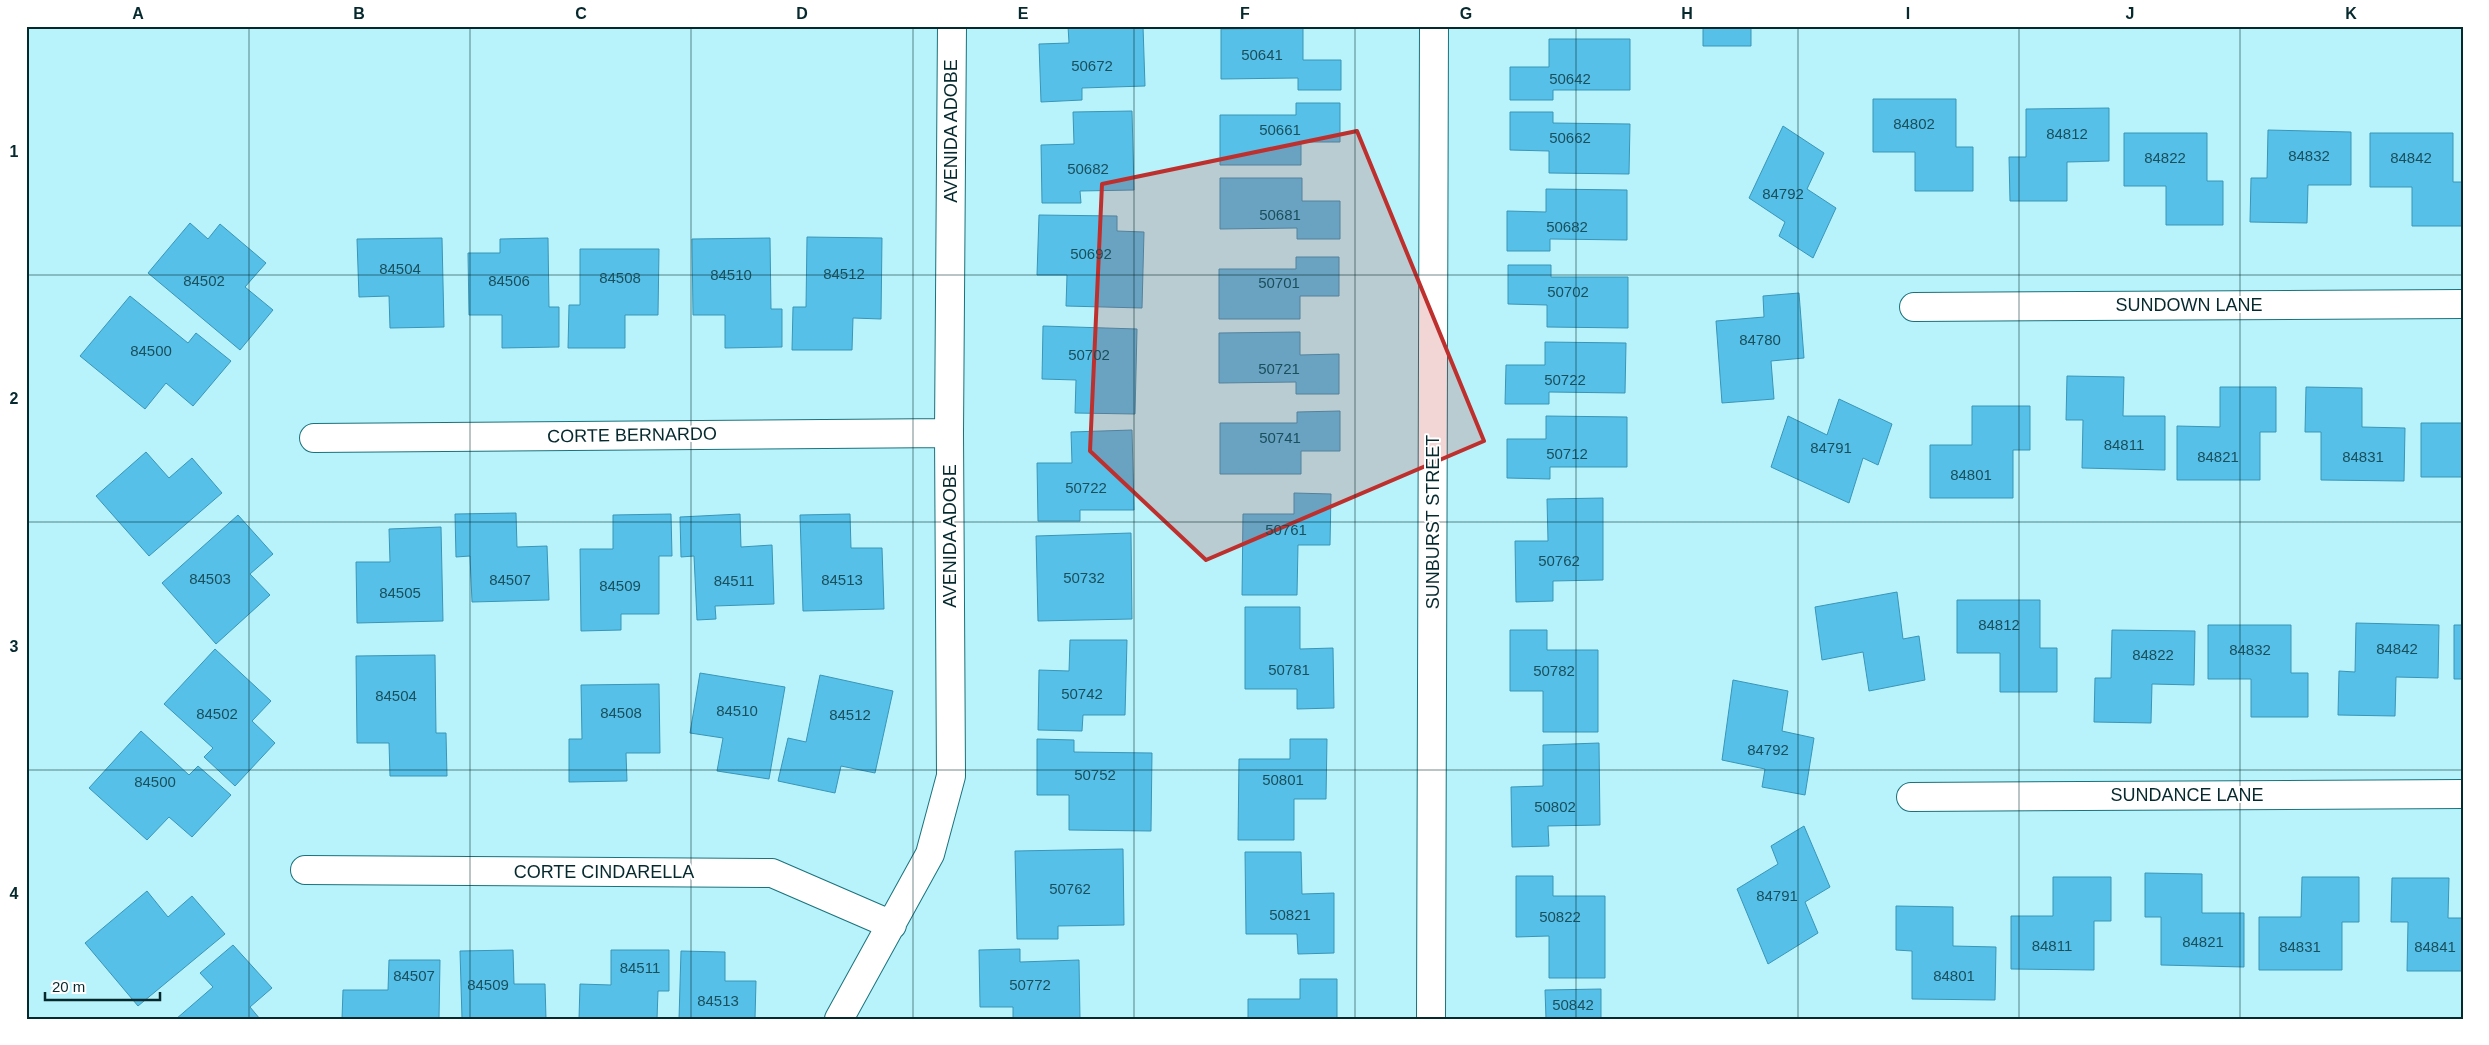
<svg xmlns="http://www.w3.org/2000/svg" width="2489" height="1045" font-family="Helvetica,sans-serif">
<rect width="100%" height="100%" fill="#b8f3fb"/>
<path fill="#56c0e8" stroke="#3996b8" d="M1068 26H1143L1145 86 1082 88V100L1041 102 1039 44 1069 43Z
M1703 26H1751V46H1703Z
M1303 28V60H1341V90H1298V78L1221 79V29Z
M1549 39H1630V90H1553V100H1510V67H1549Z
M1873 99H1956V147H1973V191H1915V152H1873Z
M1296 103H1340V142H1301V165H1220V115H1296Z
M2109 108V161L2067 162V201H2010L2009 157H2026V109Z
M1132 111 1134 190 1080 191 1081 203H1042L1041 145 1074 144 1073 112Z
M1510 112H1553V123L1630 124 1629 174 1549 173V151L1510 150Z
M1783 126 1824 153 1807 189 1836 208 1813 258 1779 236 1785 222 1749 198Z
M2268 130 2351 132V185H2308L2307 223 2250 222 2251 178H2267Z
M2124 133H2207V181H2223V225H2166V186H2124Z
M2370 133H2453V182H2463V226H2412V187H2370Z
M1220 178H1302V201H1340V239H1297V228L1220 229Z
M1546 189 1627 190V240L1550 239V251H1507V211L1546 212Z
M1039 215 1117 216V231L1144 232 1142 308 1066 306 1067 275H1037Z
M190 223 208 239 220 224 266 263 245 287 273 310 240 350 148 273Z
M807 237 882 238 881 319 853 318 852 350H792L793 307H806Z
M442 238 444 327 390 328 389 296 359 297 357 239Z
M548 238 549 307H559V347L502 348V315H469L468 253H500V239Z
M770 238 771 309H782V347L725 348V315H693L692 239Z
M580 249H659L658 315H625V348H568L569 305H580Z
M1296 257H1339V296H1300V319H1219V269H1296Z
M1508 265H1551V277H1628V328L1547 327V305L1508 304Z
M1799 293 1804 358 1771 361 1774 399 1722 403 1716 321 1764 317 1763 296Z
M130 296 188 343 196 333 231 361 193 406 166 383 145 409 80 356Z
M1043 326 1137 329 1135 414 1075 413 1076 380 1042 379Z
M1300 332V355L1339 354V394H1296V382L1219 383V333Z
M1545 342 1626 343 1625 393 1549 392V404H1505L1506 365H1545Z
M2067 376 2124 377 2123 416H2165V470L2082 468 2083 420H2066Z
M2220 387H2276V432H2260V480H2177V426L2220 427Z
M2306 387 2362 388V427L2405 428 2404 481 2321 480V432H2305Z
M1839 399 1892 424 1878 465 1863 458 1849 503 1771 467 1788 416 1827 435Z
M1972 406H2030V450H2013V498H1930V445H1972Z
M1340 411V451H1301V474H1220V423H1297V412Z
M1546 416 1627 417V467H1550V479L1507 478V439H1546Z
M2421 423H2463V477H2421Z
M1132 430 1134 510H1080V521H1038L1037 463H1072L1071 432Z
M146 452 169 478 192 458 222 493 149 556 96 496Z
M1294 493 1331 494 1330 545H1298L1297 595H1242L1243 514H1294Z
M1603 498V580L1553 581V601L1516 602 1515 541H1548L1547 499Z
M516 513 517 547 547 546 549 600 472 602 470 556 456 557 455 514Z
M671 514 672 556H659V614H621V630L581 631 580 549H613V515Z
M740 514 741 547 772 545 774 604 715 606 716 619 697 620 694 556 681 557 680 517Z
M850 514 851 548H882L884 609 803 611 800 515Z
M238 515 273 554 250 574 270 595 216 644 162 583Z
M441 527 443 621 357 623 356 562H390L389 529Z
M1131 533 1132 619 1038 621 1036 536Z
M1897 592 1903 639 1919 636 1925 680 1869 691 1863 652 1822 660 1815 607Z
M1957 600H2040V648H2057V692H2000V653H1957Z
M1245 607H1300V649L1333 648 1334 708 1297 709V689H1245Z
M2356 623 2439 625 2438 678 2396 677 2395 716 2338 715 2339 671 2355 672Z
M2208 625H2291V673H2308V717H2251V679H2208Z
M2454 625H2463V679H2454Z
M1510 630H1547V650H1598V732H1543V691H1510Z
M2112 630 2195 631 2194 685 2152 684 2151 723 2094 722 2095 678H2111Z
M1070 640H1127L1125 715H1083L1082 731 1038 730 1039 670 1069 671Z
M215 649 271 701 252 721 275 743 235 786 204 757 213 748 164 704Z
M435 655 436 733H446L447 776H390L389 743H357L356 656Z
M700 673 785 687 769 779 717 771 723 738 690 733Z
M820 675 893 691 875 773 841 766 835 793 778 781 788 738 806 742Z
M1733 680 1788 691 1782 731 1814 738 1805 795 1762 787 1765 769 1722 760Z
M659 684 660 753H626L627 781 569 782V739H582L581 685Z
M141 731 189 775 198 766 231 795 192 837 169 817 147 840 89 788Z
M1037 739 1074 740V752L1152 753 1151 831 1069 830V795H1037Z
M1290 739H1327L1326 799H1294V840H1238L1239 759H1290Z
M1599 743 1600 825 1548 826 1549 846 1512 847 1511 787 1543 786V745Z
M1804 826 1830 887 1805 902 1818 933 1768 964 1737 889 1778 864 1771 846Z
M1123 849 1124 925 1058 926V939H1017L1015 851Z
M1245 852H1301L1302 894 1334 893V953L1298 954 1297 934H1246Z
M2145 873 2202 874V913H2244V967L2161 965V917H2145Z
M1516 876H1553V896H1605V978H1549V936L1516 937Z
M2053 877H2111V921H2094V970L2011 969V916H2053Z
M2302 877H2359V922H2342V970H2259V917H2301Z
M2392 878H2449L2448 918H2463V971H2407L2408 922H2391Z
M147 891 168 917 192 896 225 934 138 1006 85 943Z
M1896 906 1953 907V946L1996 947 1995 1000 1912 999V951L1896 950Z
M233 945 272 988 250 1007 260 1019H176L213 987 200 973Z
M1020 949V962L1079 960 1080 1019H1013V1007H980L979 950Z
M513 950 514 984H545L546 1019H462L460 951Z
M611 950H669V991H658L657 1019H579L580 984 611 985Z
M681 951 725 952V981H756L755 1019H679Z
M389 960H440L439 1019H342L343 990H388Z
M1300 979H1337V1019H1248V999H1300Z
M1601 989V1019H1546L1545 990Z"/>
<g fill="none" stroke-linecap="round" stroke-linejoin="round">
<g stroke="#1a727c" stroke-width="30">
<path id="minor" d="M1914 307 2463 304
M314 438 949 433
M1911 797 2463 794
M305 870 772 873 892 925
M839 1019 930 854 951 776 949 433 952 26
M1431 1019 1434 26"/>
</g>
<use href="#minor" stroke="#fff" stroke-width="28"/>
</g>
<path fill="#be302e" fill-opacity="0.2" stroke="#be302e" stroke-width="4" stroke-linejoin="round" d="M1357 131 1484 441 1206 560 1090 451 1102 184Z"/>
<path fill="none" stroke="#06292e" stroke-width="1" stroke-opacity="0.55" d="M249 26V1019M470 26V1019M691 26V1019M913 26V1019M1134 26V1019M1355 26V1019M1576 26V1019M1798 26V1019M2019 26V1019M2240 26V1019M26 275H2463M26 522H2463M26 770H2463"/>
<g text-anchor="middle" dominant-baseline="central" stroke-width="4" stroke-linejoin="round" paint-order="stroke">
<g font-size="15" fill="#1a4f5c">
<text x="1262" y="54">50641</text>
<text x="1092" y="65">50672</text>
<text x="1570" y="78">50642</text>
<text x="1914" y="123">84802</text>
<text x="1280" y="129">50661</text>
<text x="2067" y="133">84812</text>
<text x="1570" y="137">50662</text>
<text x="2309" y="155">84832</text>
<text x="2165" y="157">84822</text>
<text x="2411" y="157">84842</text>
<text x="1088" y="168">50682</text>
<text x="1783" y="193">84792</text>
<text x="1280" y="214">50681</text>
<text x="1567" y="226">50682</text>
<text x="1091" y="253">50692</text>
<text x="400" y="268">84504</text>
<text x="844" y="273">84512</text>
<text x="731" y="274">84510</text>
<text x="620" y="277">84508</text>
<text x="204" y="280">84502</text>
<text x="509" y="280">84506</text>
<text x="1279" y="282">50701</text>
<text x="1568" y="291">50702</text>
<text x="1760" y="339">84780</text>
<text x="151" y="350">84500</text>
<text x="1089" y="354">50702</text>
<text x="1279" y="368">50721</text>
<text x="1565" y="379">50722</text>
<text x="1280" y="437">50741</text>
<text x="2124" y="444">84811</text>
<text x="1831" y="447">84791</text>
<text x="1567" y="453">50712</text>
<text x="2218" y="456">84821</text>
<text x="2363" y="456">84831</text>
<text x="1971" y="474">84801</text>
<text x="1086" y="487">50722</text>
<text x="1286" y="529">50761</text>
<text x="1559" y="560">50762</text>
<text x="1084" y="577">50732</text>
<text x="210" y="578">84503</text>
<text x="510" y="579">84507</text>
<text x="842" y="579">84513</text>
<text x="734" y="580">84511</text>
<text x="620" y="585">84509</text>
<text x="400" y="592">84505</text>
<text x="1999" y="624">84812</text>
<text x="2397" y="648">84842</text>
<text x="2250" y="649">84832</text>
<text x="2153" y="654">84822</text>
<text x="1289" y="669">50781</text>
<text x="1554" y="670">50782</text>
<text x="1082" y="693">50742</text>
<text x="396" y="695">84504</text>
<text x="737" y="710">84510</text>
<text x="621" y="712">84508</text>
<text x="217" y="713">84502</text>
<text x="850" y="714">84512</text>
<text x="1768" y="749">84792</text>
<text x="1095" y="774">50752</text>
<text x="1283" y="779">50801</text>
<text x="155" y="781">84500</text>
<text x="1555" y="806">50802</text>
<text x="1070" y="888">50762</text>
<text x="1777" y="895">84791</text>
<text x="1290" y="914">50821</text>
<text x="1560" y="916">50822</text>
<text x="2203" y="941">84821</text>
<text x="2052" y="945">84811</text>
<text x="2300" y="946">84831</text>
<text x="2435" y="946">84841</text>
<text x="640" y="967">84511</text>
<text x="414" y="975">84507</text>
<text x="1954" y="975">84801</text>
<text x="488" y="984">84509</text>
<text x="1030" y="984">50772</text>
<text x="718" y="1000">84513</text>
<text x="1573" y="1004">50842</text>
</g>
<g font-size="18" fill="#06292e" stroke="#fff">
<text transform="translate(951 131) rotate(-90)">AVENIDA ADOBE</text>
<text x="2189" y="305">SUNDOWN LANE</text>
<text transform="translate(632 435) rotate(-1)">CORTE BERNARDO</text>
<text transform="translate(1433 522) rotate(-90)">SUNBURST STREET</text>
<text transform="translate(950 536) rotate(-90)">AVENIDA ADOBE</text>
<text x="2187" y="795">SUNDANCE LANE</text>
<text x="604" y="872">CORTE CINDARELLA</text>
</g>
</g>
<rect width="2489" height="1045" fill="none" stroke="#ffffff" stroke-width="55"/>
<path d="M45 992v8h115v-8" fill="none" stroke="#06292e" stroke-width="2.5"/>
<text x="52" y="992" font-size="15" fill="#06292e" stroke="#ffffff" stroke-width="4" paint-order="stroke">20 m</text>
<rect x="28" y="28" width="2434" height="990" fill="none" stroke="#06292e" stroke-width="2"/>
<g font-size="16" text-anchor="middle" font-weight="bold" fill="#06292e">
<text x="138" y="19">A</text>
<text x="359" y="19">B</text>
<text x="581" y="19">C</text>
<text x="802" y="19">D</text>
<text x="1023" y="19">E</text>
<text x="1245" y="19">F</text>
<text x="1466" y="19">G</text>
<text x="1687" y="19">H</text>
<text x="1908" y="19">I</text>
<text x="2130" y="19">J</text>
<text x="2351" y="19">K</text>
<text x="14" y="157">1</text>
<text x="14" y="404">2</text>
<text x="14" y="652">3</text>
<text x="14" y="899">4</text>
</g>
</svg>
